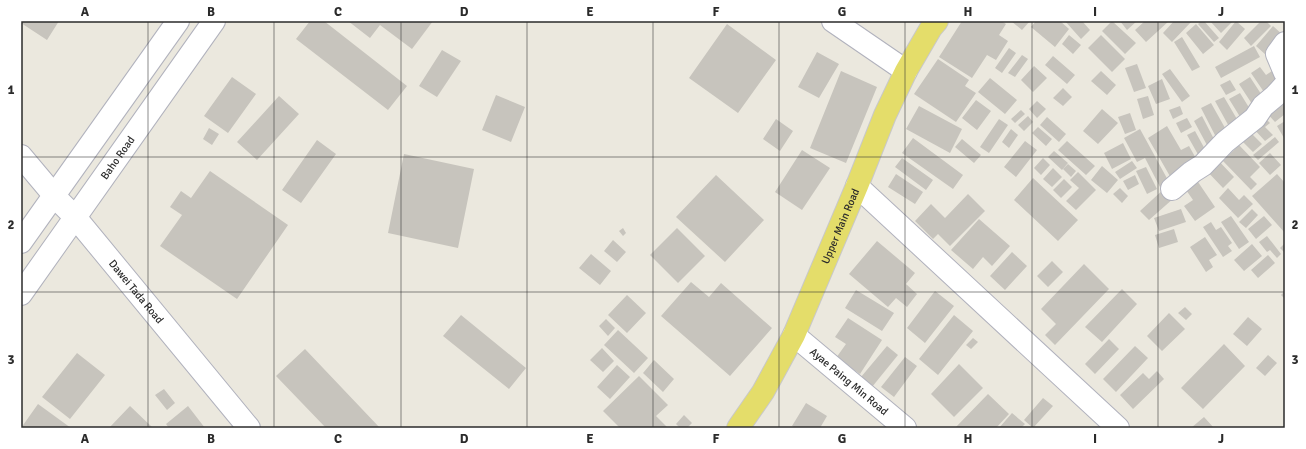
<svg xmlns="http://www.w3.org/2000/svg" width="1306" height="449" font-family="Signika,sans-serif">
<rect width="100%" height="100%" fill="#ebe8de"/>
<path fill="#c7c4bd" d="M21 21H59L47 40 21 23Z
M310 21H324L407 86 388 110 296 39Z
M348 21H433L412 49 380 25 370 38Z
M962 21H1001L1006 24 999 35 1008 41 996 60 987 55 972 78 939 57Z
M1011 21H1030L1022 30Z
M1036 21H1060L1069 29 1055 47 1031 27Z
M1065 21H1082L1090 30 1081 39Z
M1112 21 1136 43 1125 54 1102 31Z
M1120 21H1137L1127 30Z
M1145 21H1169L1146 42 1135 30Z
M1174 21H1192L1172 42 1163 33Z
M1201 21H1204L1219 38 1214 42 1198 24Z
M1210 21H1233L1221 33Z
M1236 21 1245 29 1227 50 1219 42Z
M1261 21H1266L1271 26 1251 46 1244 38Z
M727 24 776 60 738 113 689 78Z
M1196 24 1214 45 1203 54 1186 33Z
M1273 26 1284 36 1266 55 1256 46Z
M1069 35 1081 45 1073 54 1062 44Z
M1101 35 1125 59 1112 72 1088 48Z
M1182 37 1200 67 1192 71 1174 42Z
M1254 46 1260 57 1221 78 1215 67Z
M1009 48 1016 53 1002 73 995 68Z
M442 50 461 61 437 97 419 86Z
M817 52 839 64 819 98 798 87Z
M1022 55 1028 59 1015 77 1008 73Z
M1053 56 1075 75 1067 84 1045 65Z
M938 59 969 80 965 86 976 93 956 122 914 94Z
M1137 64 1146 88 1134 92 1125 68Z
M1034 66 1047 78 1033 92 1021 80Z
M1260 67 1266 75 1275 69 1284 83 1266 95 1251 73Z
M1170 69 1190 96 1182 102 1162 74Z
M841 71 877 87 846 163 810 148Z
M1101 71 1116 85 1107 95 1091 81Z
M232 77 256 94 228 133 204 116Z
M1250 77 1265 100 1254 107 1239 84Z
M990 78 1017 100 1005 114 978 92Z
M1162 79 1170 99 1156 104 1148 86Z
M1230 80 1236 90 1226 95 1220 85Z
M1063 88 1072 97 1063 106 1053 98Z
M1240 93 1253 114 1242 120 1229 99Z
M496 95 525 107 511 142 482 130Z
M279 96 299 114 257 160 237 142Z
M1148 96 1154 115 1143 119 1137 99Z
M1285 96V114L1275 122 1266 112Z
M1224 97 1241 126 1232 132 1215 101Z
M976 100 991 111 977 130 962 118Z
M1037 101 1046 109 1037 118 1029 109Z
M1211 103 1229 135 1218 141 1201 108Z
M919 106 962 129 950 153 906 129Z
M1180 106 1183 114 1173 119 1169 110Z
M1102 109 1118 123 1098 144 1083 131Z
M1021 110 1025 114 1015 123 1011 119Z
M1130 113 1136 130 1125 134 1118 117Z
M1028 116 1033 122 1024 131 1018 125Z
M1202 116 1216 143 1208 147 1194 121Z
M1047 117 1066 134 1059 142 1040 125Z
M1264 117 1270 123 1265 127 1273 135 1265 141 1253 128Z
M1187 118 1192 127 1181 133 1176 123Z
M776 119 793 131 780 151 763 139Z
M999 119 1008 125 989 153 980 147Z
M1285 121V137L1284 138 1277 126Z
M1167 126 1181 150 1189 146 1198 162 1171 178 1148 138Z
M1038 127 1052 139 1046 146 1032 133Z
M209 128 219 134 212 145 203 139Z
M1011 129 1018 135 1009 148 1002 142Z
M1140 129 1169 182 1160 187 1145 158 1137 162 1124 138Z
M1248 130 1262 144 1253 152 1240 139Z
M1195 131 1207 153 1200 158 1187 135Z
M1275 137 1279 142 1258 160 1253 155Z
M913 138 963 175 953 189 902 153Z
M962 139 981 155 974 163 955 147Z
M317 140 336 154 301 203 282 190Z
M1025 141 1037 150 1016 177 1004 167Z
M1067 141 1095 166 1086 175 1058 150Z
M1123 143 1131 159 1112 169 1104 153Z
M1239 145 1260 167 1250 177 1257 184 1251 190 1223 161Z
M802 150 830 168 802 210 775 192Z
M1054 151 1068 163 1062 170 1048 157Z
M1270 153 1281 165 1270 175 1259 163Z
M404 154 474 169 458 248 388 233Z
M1215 157 1234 177 1223 188 1204 168Z
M902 158 933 180 926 190 895 167Z
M1043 158 1050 165 1041 175 1034 168Z
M1132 161 1137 168 1120 179 1115 172Z
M1068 164 1076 171 1071 177 1063 169Z
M1102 166 1118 180 1107 193 1091 180Z
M1146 167 1157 189 1147 194 1136 171Z
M1053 168 1062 177 1052 187 1043 179Z
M210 171 288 225 237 299 160 246 182 215 170 207 181 191 191 198Z
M1078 172 1096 190 1076 210 1066 201 1079 188 1070 180Z
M896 174 923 192 915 204 888 187Z
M1277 174 1285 183V233L1252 196Z
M716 175 764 220 725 262 676 217Z
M1135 175 1139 184 1128 190 1123 181Z
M1033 178 1078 220 1058 241 1014 200Z
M1064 179 1072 187 1061 198 1053 190Z
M1196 179 1215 207 1195 221 1184 206 1193 200 1184 187Z
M1120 188 1128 196 1122 203 1113 194Z
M1165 188 1174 198 1149 220 1140 211Z
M1228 188 1239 200 1244 195 1253 204 1238 218 1219 198Z
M968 194 985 211 950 246 938 234 933 239 915 221 931 204 945 218Z
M1181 209 1186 222 1159 231 1154 218Z
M1252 209 1258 215 1246 228 1239 222Z
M1231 216 1249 242 1239 249 1221 222Z
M1264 216 1272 225 1256 239 1248 229Z
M979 219 1010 246 992 266 983 257 973 269 951 250Z
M1211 222 1216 230 1221 227 1232 243 1228 246 1232 251 1223 257 1203 227Z
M623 228 626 233 623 236 619 231Z
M677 228 705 256 678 283 650 255Z
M1174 229 1178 242 1159 248 1155 235Z
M1267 236 1281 254 1277 258 1270 250 1267 252 1259 242Z
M1205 237 1217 255 1209 260 1213 267 1206 272 1190 247Z
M613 240 626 252 617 262 604 251Z
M877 241 915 273 906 284 917 294 907 307 896 298 888 307 849 274Z
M1285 243V253L1280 248Z
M1252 244 1262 256 1244 271 1234 260Z
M1012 252 1027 266 1005 290 990 276Z
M591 254 611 271 600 285 579 268Z
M1268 255 1275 263 1258 278 1251 270Z
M1052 261 1063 272 1048 287 1037 276Z
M1084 264 1109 289 1055 345 1045 335 1056 324 1041 309Z
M691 282 709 297 721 283 772 328 730 376 661 316Z
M1122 289 1137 304 1102 342 1085 327Z
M856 290 894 313 882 331 845 308Z
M935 291 954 306 925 343 907 328Z
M1285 291V299L1281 295Z
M627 295 646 313 627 333 608 315Z
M1185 307 1192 314 1186 320 1178 313Z
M1169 313 1185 329 1162 351 1147 336Z
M461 315 526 368 509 389 443 336Z
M954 315 973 331 938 375 919 359Z
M1248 317 1262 329 1247 346 1233 334Z
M848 318 882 340 860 374 836 358 846 344 835 337Z
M606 319 615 328 608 336 599 326Z
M618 330 648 358 634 373 604 345Z
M973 338 978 342 971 349 966 345Z
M1109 339 1119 349 1095 374 1085 364Z
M1224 344 1245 366 1203 409 1181 388Z
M887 346 898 355 872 387 861 377Z
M1135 346 1148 358 1116 392 1103 379Z
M602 348 614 361 603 372 590 360Z
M305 349 380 428H326L276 376Z
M77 353 105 375 70 419 42 397Z
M1268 355 1277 363 1265 376 1256 368Z
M905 357 917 366 894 397 881 387Z
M654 360 674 379 663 392 643 373Z
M959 364 983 388 954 417 931 394Z
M617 365 630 377 610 399 597 387Z
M1157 371 1164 379 1133 409 1120 395 1143 373 1149 379Z
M639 376 668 405 656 416 668 428H620L603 411Z
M164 389 175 403 167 410 155 395Z
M988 394 1009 414 996 428H955Z
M1043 398 1053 406 1033 428 1024 420Z
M806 403 827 416 820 428H796L792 426Z
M38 404 71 428H21Z
M130 406 153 428H109Z
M188 406 205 428H169L166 424Z
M1012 413 1025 424 1021 428H999Z
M684 415 692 423 687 428H680L676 424Z
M1204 417 1214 428H1191Z"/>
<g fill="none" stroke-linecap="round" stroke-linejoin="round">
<g stroke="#b1b2bd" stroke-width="24">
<g id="minor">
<path d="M833 21 906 71"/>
<path d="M1285 43 1277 54 1285 73"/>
<path id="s1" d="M21 156 58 200 75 217 249 428"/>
<path d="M857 186 1118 428"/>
<path d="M1172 189 1192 172 1203 165 1225 142 1255 118 1263 106 1275 96 1285 85"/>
<path d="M21 242 178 21"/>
<path id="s2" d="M21 294 214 21"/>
<path id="s3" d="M794 335 905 428"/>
</g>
</g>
<g stroke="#c8c8c8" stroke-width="24">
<g id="major">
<path id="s4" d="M738 428 763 392 794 335 857 186 885 115 906 71 931 28 937 21"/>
</g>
</g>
<use href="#minor" stroke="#fff" stroke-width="22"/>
<use href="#major" stroke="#e4dd6a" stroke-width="22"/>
</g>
<path fill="none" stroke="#2b2b2b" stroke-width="1" stroke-opacity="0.55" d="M148 21V428M274 21V428M401 21V428M527 21V428M653 21V428M779 21V428M905 21V428M1032 21V428M1158 21V428M21 157H1285M21 292H1285"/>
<g text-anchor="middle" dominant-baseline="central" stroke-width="3" stroke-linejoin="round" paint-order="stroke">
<g font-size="11" fill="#2b2b2b" stroke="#fff">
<text stroke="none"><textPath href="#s2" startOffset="167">Baho Road</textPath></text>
<text stroke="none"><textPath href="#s4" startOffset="227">Upper Main Road</textPath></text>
<text stroke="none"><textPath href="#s1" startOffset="178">Dawei Tada Road</textPath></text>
<text stroke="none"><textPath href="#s3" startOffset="72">Ayae Paing Min Road</textPath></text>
</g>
</g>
<rect width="1306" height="449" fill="none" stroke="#ffffff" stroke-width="44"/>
<rect x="22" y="22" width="1262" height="405" fill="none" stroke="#2b2b2b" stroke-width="1.5"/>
<g font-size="13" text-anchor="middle" font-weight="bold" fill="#2b2b2b">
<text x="85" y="16">A</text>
<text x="211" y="16">B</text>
<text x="338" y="16">C</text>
<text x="464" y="16">D</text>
<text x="590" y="16">E</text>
<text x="716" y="16">F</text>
<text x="842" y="16">G</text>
<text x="968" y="16">H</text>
<text x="1095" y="16">I</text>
<text x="1221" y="16">J</text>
<text x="11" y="94">1</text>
<text x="1295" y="94">1</text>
<text x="11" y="229">2</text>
<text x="1295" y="229">2</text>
<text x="11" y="364">3</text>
<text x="1295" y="364">3</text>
<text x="85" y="443">A</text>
<text x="211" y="443">B</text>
<text x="338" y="443">C</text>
<text x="464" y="443">D</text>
<text x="590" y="443">E</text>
<text x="716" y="443">F</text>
<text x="842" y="443">G</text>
<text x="968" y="443">H</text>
<text x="1095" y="443">I</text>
<text x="1221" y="443">J</text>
</g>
</svg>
